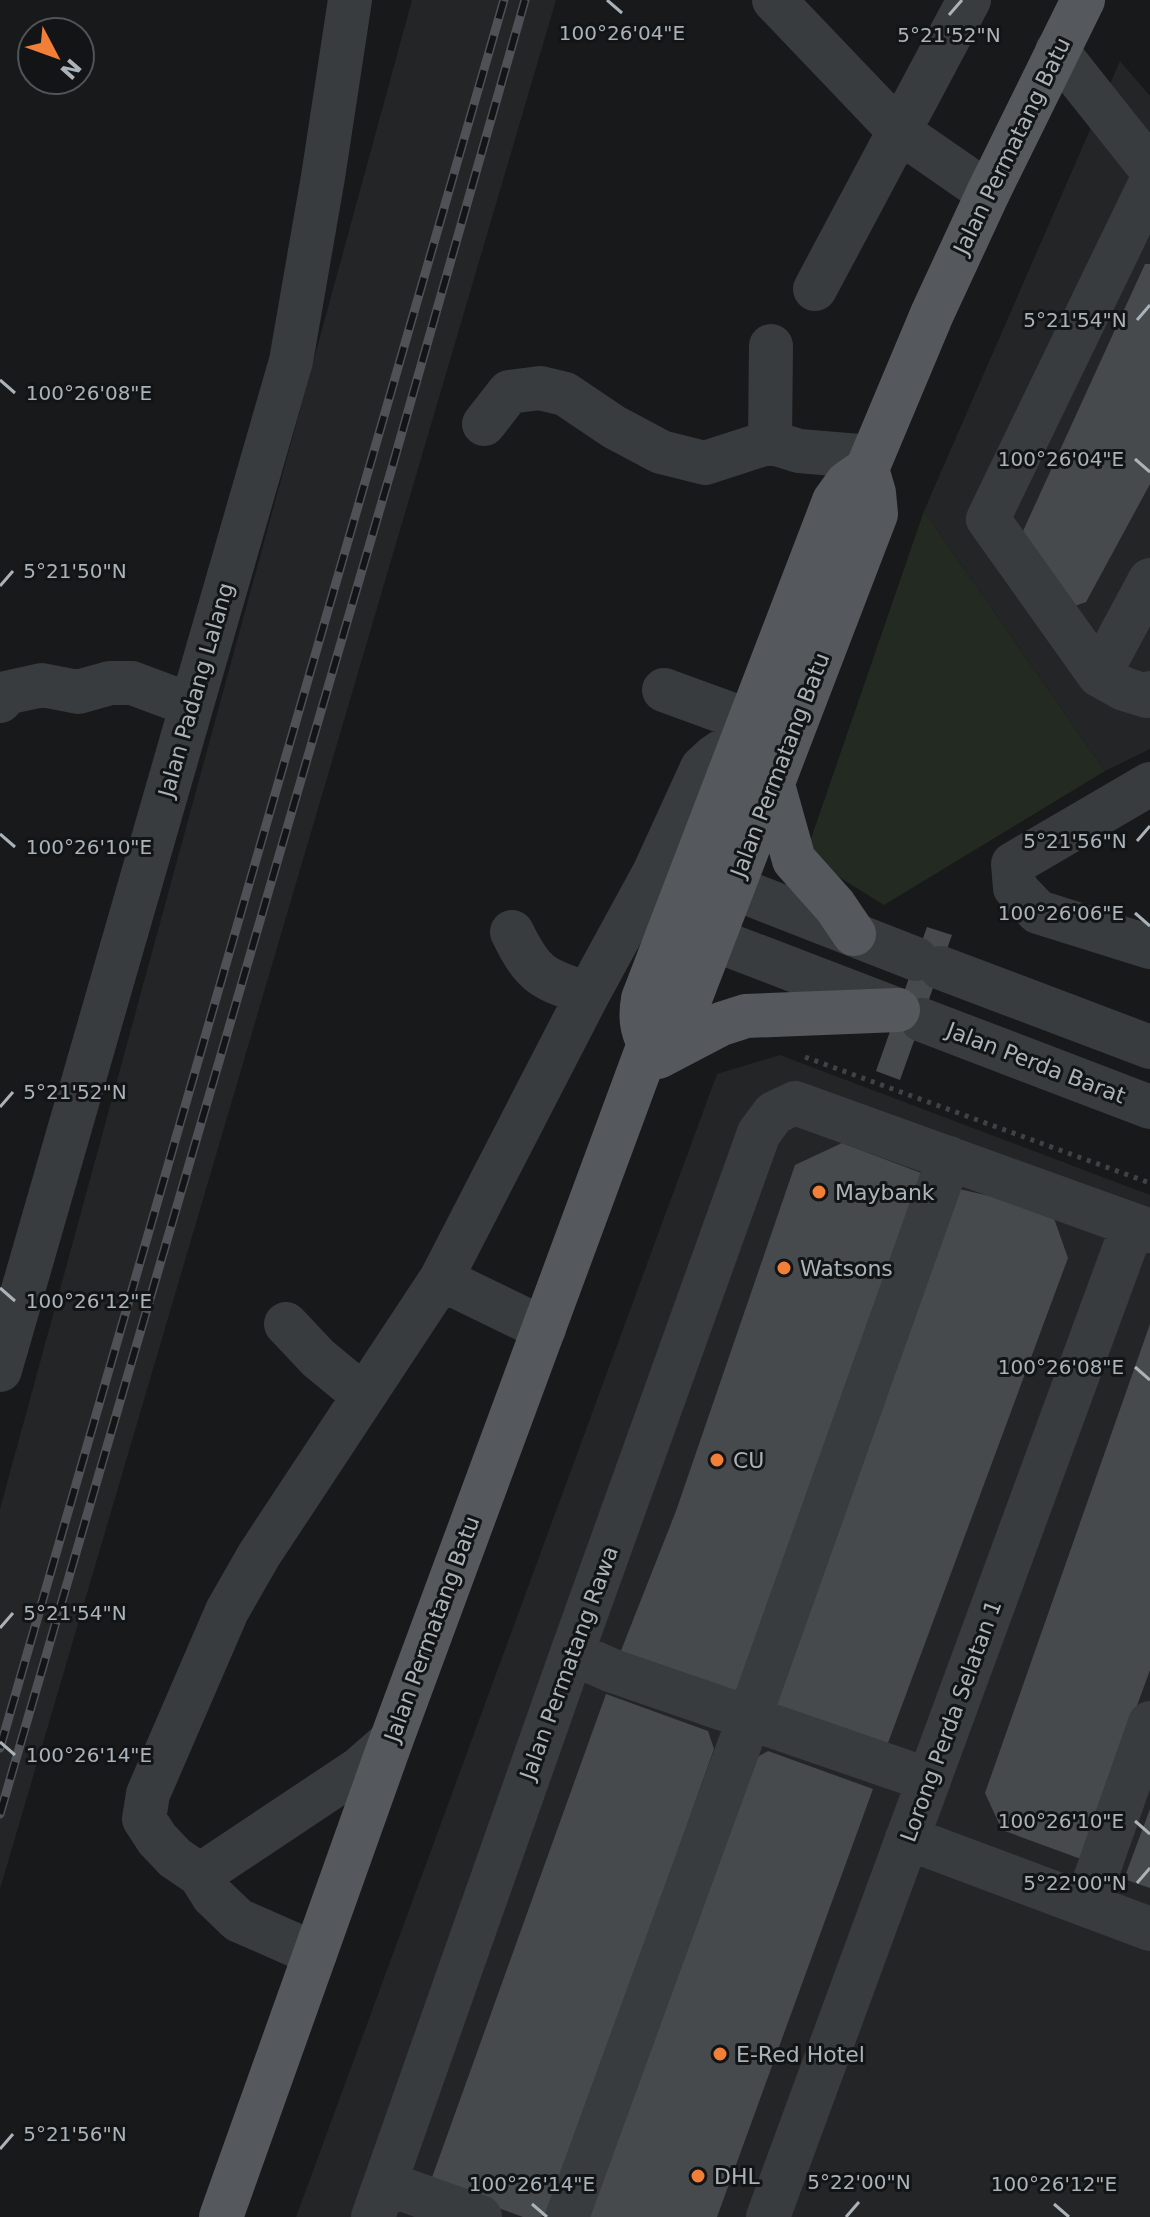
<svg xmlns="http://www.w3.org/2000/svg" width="1150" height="2217" font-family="'DejaVu Sans',sans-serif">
<rect width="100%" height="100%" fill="#18191a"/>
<path fill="#242527" d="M412 0H556L0 1889V1509Z
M1120 61 1150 96V749L1105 771 924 511Z
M780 1055 1150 1195V2217H296L717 1074Z"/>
<path fill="#232a22" d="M924 511 1105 771 884 905 805 856Z"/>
<path fill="#474a4d" d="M1145 264H1150V484L1086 602 1060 611 1018 542Z
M927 927 952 935 900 1080 876 1071Z
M842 1143 929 1176 737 1712 613 1671 676 1511 795 1165Z
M959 1189 1051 1210 1068 1258 885 1751 781 1718 774 1703Z
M1150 1324V1670L1081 1859 1002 1830 985 1793Z
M606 1694 708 1731 714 1749 549 2214 540 2217H523L430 2183Z
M768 1751 873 1789 717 2217H587L752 1760Z
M1150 1809V1888L1124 1879Z"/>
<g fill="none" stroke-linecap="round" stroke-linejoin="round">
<path stroke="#3f4346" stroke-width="5" stroke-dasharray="4 6" stroke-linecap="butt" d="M805 1057 1150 1183"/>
<path stroke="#393c3f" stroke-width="44" d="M774 0 900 132 988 193
M1057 51 1150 168
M1150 184 988 519 1099 675 1150 580
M815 289 969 0
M484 424 509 392 540 388 565 394 614 427 661 452 705 463 770 442 799 451 871 457
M770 442 771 346
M1099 675 1124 689 1147 696 1150 693
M664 690 749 721
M0 701 6 693 42 685 78 692 110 683H132L191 705
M1150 784 1013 864 1015 888 1038 912 1150 947
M696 873 916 959
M676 925 898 1010
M512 932C534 977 542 978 588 994
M941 968 1150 1047
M922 1020 1150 1107
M441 1279 544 1329
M286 1324 318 1358 364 1396
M0 1370 291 361 323 177 350 0
M572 1653 613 1671 929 1780
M907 1838 1150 1929
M200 1875 359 1769 391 1741
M1086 1905 1150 1723
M315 1954 238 1920 213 1896 200 1875 175 1858 157 1839 144 1819 148 1794 227 1611 259 1555 441 1279 588 994 655 871 702 768 715 756 742 738
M385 2183 480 2217
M373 2217 572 1653 759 1133 774 1113 795 1103 1150 1231
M567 2217 750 1716 949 1158
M768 2217 1133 1225"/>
<path stroke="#55595e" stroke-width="44" d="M773 785 794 860 835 906 854 934
M649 1044C641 1028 640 1016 643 999L834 501 847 483 867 469 932 314 988 193 1083 0
M658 1057 721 1024 746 1016 898 1010
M221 2217 391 1741 649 1044 665 1037 685 1012 876 514 874 493 867 469"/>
<g stroke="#4e5256" stroke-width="9">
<path id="rail" d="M0 1748 504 0
M0 1814 393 464 525 0"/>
</g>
<use href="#rail" stroke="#131415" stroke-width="6" stroke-dasharray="18" stroke-linecap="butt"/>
</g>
<path fill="none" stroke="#aab3ba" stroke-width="3" d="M607 0 622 13M949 15 962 0M1137 320 1150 305M0 380 15 393M1135 459 1150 472M0 586 13 571M0 834 15 847M1137 841 1150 826M1135 913 1150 926M0 1107 13 1092M0 1288 15 1301M1135 1367 1150 1380M0 1628 13 1613M0 1742 15 1755M1135 1821 1150 1834M1137 1883 1150 1868M0 2149 13 2134M532 2204 547 2217M1054 2204 1069 2217M846 2217 859 2202"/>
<g fill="#f27f38" stroke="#131415" stroke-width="3">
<circle cx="819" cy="1192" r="8"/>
<circle cx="784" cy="1268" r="8"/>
<circle cx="717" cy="1460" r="8"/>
<circle cx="720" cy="2054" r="8"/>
<circle cx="698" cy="2176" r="8"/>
</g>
<g text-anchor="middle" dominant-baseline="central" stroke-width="6" stroke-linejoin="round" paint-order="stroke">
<g font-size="22" fill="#aab3ba" stroke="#131415">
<text transform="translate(1012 146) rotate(-64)">Jalan Permatang Batu</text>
<text transform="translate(196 690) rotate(-74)">Jalan Padang Lalang</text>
<text transform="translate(780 765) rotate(-69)">Jalan Permatang Batu</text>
<text transform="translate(1036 1063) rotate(21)">Jalan Perda Barat</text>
<text transform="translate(432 1629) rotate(-70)">Jalan Permatang Batu</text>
<text transform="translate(569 1663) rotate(-70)">Jalan Permatang Rawa</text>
<text transform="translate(951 1721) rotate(-70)">Lorong Perda Selatan 1</text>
</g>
<g font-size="22" fill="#aab3ba" stroke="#131415" text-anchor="start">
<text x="835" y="1192">Maybank</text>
<text x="800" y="1268">Watsons</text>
<text x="733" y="1460">CU</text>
<text x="736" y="2054">E-Red Hotel</text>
<text x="714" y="2176">DHL</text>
</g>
</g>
<g font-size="20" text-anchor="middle" fill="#aab3ba" stroke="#131415" stroke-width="6" stroke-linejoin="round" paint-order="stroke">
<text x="622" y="40">100°26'04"E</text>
<text x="949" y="42">5°21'52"N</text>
<text x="1075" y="327">5°21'54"N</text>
<text x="89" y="400">100°26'08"E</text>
<text x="1061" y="466">100°26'04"E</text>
<text x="75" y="578">5°21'50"N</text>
<text x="1075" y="848">5°21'56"N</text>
<text x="89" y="854">100°26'10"E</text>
<text x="1061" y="920">100°26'06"E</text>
<text x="75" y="1099">5°21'52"N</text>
<text x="89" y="1308">100°26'12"E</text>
<text x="1061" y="1374">100°26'08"E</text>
<text x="75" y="1620">5°21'54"N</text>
<text x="89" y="1762">100°26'14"E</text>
<text x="1061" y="1828">100°26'10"E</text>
<text x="1075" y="1890">5°22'00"N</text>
<text x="75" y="2141">5°21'56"N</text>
<text x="859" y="2189">5°22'00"N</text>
<text x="532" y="2191">100°26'14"E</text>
<text x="1054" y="2191">100°26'12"E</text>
</g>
<g transform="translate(56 56) rotate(131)"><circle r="38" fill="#131415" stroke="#4f5457" stroke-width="2"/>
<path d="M0-6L14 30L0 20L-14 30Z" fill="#f27f38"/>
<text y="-12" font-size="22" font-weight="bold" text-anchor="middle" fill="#aab3ba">N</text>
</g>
</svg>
